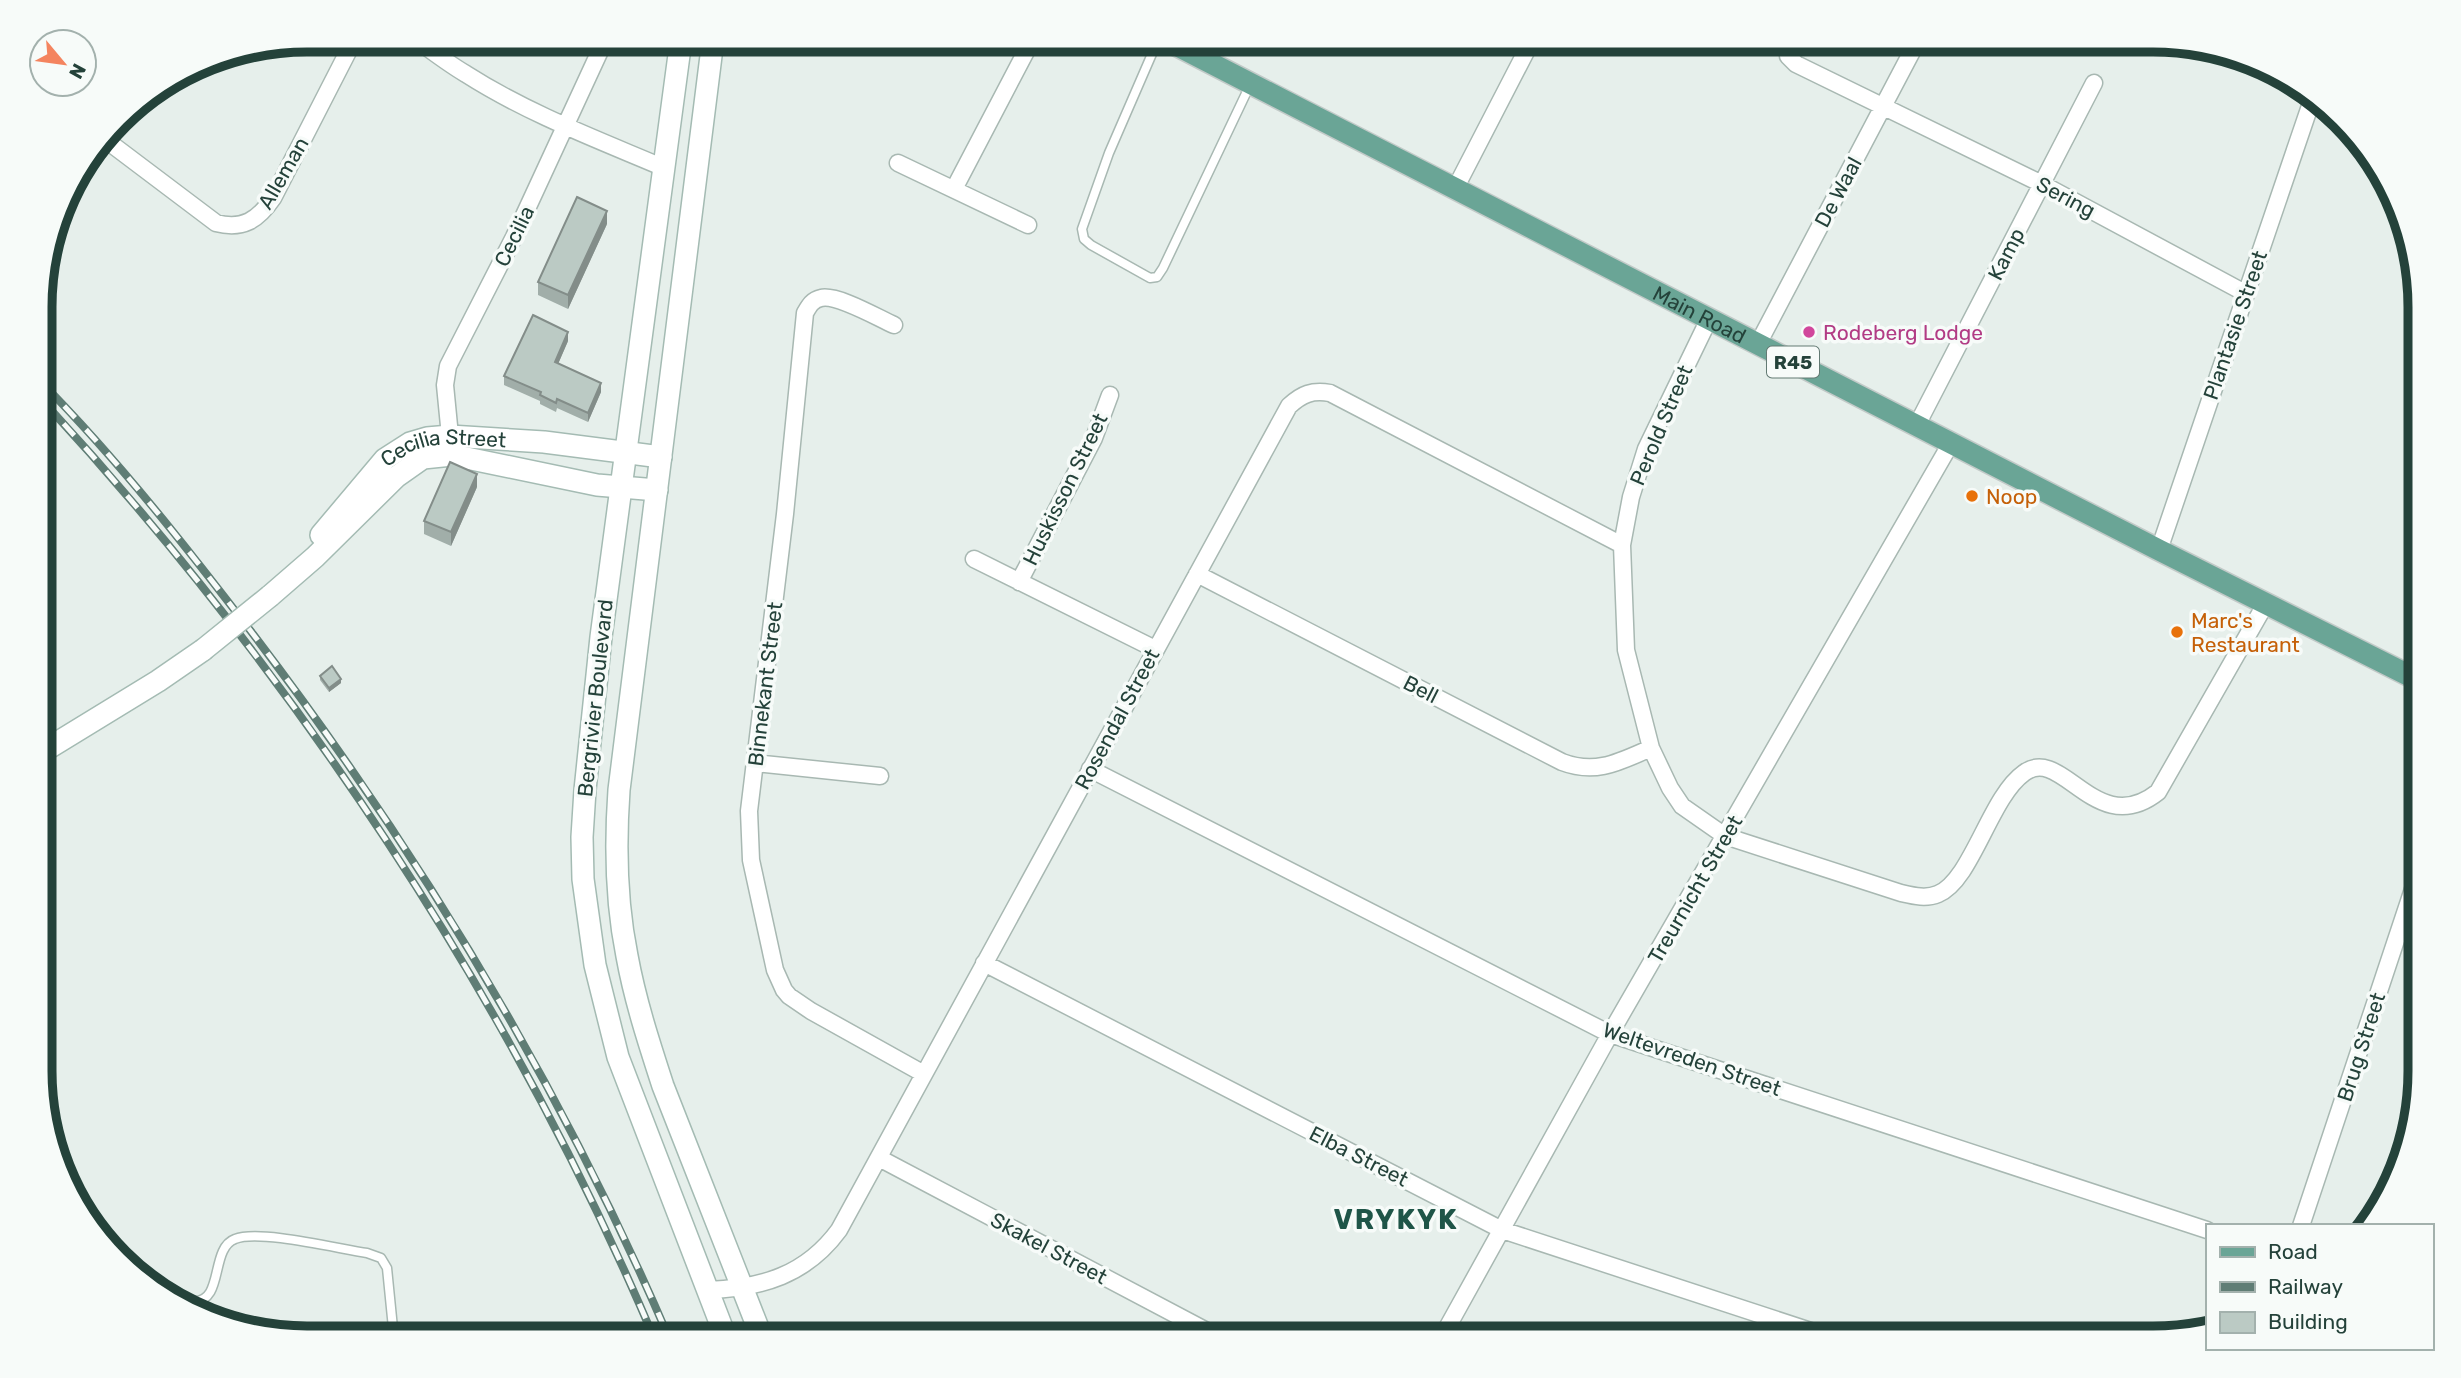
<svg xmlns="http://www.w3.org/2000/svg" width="2461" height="1378" font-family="Rubik,sans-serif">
<rect width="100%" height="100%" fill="#e6efeb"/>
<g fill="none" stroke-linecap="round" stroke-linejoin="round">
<g stroke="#a8b8b2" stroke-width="11">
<path id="lane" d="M1158 40 1109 153 1082 229 1084 239 1091 245 1150 278 1157 277 1163 268 1250 85
M163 1292C173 1294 184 1301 194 1301 224 1302 210 1248 235 1239 259 1229 339 1249 367 1253L381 1258 387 1268 394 1338"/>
</g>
<g stroke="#a8b8b2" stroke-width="19">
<path id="street" d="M417 40C433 52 449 64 466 74 527 113 596 139 662 167
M1789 40 1788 56 1796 64 2042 184 2245 293
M106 140 216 223C243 230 258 220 273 198L354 40
M898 163 1028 225
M954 189 1032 40
M1455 189 1532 40
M1709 319 1646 449 1631 497 1622 545 1626 650 1651 748 1670 788 1682 806 1725 836 1901 893C1914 896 1926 899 1938 894 1972 880 1990 797 2024 773 2062 744 2096 841 2158 792L2266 603
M894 325C878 318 837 294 821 298 812 300 809 306 805 313L785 514 749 811 751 860 775 970 784 990 789 996 811 1011 924 1074
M1758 344 1918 40
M1917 425 2094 83
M450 436 445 385 448 366 514 237 605 40
M2159 550 2312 100
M974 559 1155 649
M1197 574 1562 762C1596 775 1619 762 1651 748
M1019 582 1094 438 1110 395
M755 763 880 776
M1090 769 1610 1034 2207 1230
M984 963 1502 1230 1829 1337
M879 1158 1218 1337
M2301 1226 2420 868
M708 1290C762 1288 806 1275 839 1230L1289 406C1302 394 1312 390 1330 393L1622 545
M1442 1337 1610 1034 1951 443"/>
</g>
<g stroke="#a4bbb3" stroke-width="24">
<g id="secondary">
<path d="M681 40 601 637 585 790 582 837 583 879 595 965 618 1057 726 1338"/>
<path d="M713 40 619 790C615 846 616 902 627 956 635 1000 649 1043 663 1086L762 1338"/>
<path id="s1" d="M321 535 385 459 410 443 427 438 450 436 544 442 661 457"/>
<path d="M270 596 315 557 396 477 423 458 452 455 597 485 657 490"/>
<path d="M42 752 158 681 203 650"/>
</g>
</g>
<g stroke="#c2cac8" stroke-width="24">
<g id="primary">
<path id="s2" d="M1166 40 2159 550 2420 681"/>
</g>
</g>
<use href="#lane" stroke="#fff" stroke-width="8"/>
<use href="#street" stroke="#fff" stroke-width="16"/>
<use href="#secondary" stroke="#fff" stroke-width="21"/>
<use href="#primary" stroke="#6aa596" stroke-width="21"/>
<g stroke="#5f7d75" stroke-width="8">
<path id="rail" d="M42 383C119 461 187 548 253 634 419 852 561 1086 669 1338
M42 400C294 673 509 996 654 1338"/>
</g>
<use href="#rail" stroke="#f7fbf9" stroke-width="5" stroke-dasharray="16" stroke-linecap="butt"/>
<g stroke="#a4bbb3" stroke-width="24" stroke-linecap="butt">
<path id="secondary-bridge" d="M203 650 270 596"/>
</g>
<use href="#secondary-bridge" stroke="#fff" stroke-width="21"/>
</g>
<path fill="#a1aea9" d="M607 224 568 309 538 295V282Z
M568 341 558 364 601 392 588 422 557 408 556 412 540 404V401L504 385V376Z
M477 487 451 546 424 534V521Z
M320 676 341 683 329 692 320 680Z"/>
<path fill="#838d89" d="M607 211V224L568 309V295Z
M568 332V341L555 371V362Z
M601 383V392L588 422V413Z
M477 474V487L451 546V532Z
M341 679V683L329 692V688Z"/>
<path fill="#bbcac4" stroke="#838d89" stroke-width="2" d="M577 197 607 211 568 295 538 282Z
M533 315 568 332 555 362 601 383 588 413 557 399 556 403 540 395 541 392 504 376Z
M450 462 477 474 451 532 424 521Z
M332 666 341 679 329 688 320 676Z"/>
<circle fill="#d1479c" stroke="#f7fbf9" stroke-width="2.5" cx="1809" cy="332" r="7"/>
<g fill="#e8710a" stroke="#f7fbf9" stroke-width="2.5">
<circle cx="1972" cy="496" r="7"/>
<circle cx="2177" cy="632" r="7"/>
</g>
<g text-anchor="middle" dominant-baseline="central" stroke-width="7" stroke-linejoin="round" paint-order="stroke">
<rect fill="#f7fbf9" stroke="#637a73" stroke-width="2" x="1767" y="346.5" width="52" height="31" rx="5"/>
<g font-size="19" font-weight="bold" fill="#24423a">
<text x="1793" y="362">R45</text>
</g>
<g font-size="21" fill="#24423a" stroke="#f7fbf9">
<text transform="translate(283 173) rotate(-60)">Alleman</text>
<text transform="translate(1838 192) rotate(-62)">De Waal</text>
<text transform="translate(2066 197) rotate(28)">Sering</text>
<text transform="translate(514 236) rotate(-64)">Cecilia</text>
<text transform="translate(2006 254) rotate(-63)">Kamp</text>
<text stroke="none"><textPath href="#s2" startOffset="600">Main Road</textPath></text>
<text transform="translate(2235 325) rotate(-71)">Plantasie Street</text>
<text transform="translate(1661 425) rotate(-67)">Perold Street</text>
<text stroke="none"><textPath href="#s1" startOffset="161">Cecilia Street</textPath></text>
<text transform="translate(1065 489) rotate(-64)">Huskisson Street</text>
<text transform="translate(765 684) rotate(-83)">Binnekant Street</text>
<text transform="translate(1421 689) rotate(27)">Bell</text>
<text transform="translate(595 698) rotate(-84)">Bergrivier Boulevard</text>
<text transform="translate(1117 719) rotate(-62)">Rosendal Street</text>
<text transform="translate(1695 889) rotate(-60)">Treurnicht Street</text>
<text transform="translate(2361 1047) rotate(-72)">Brug Street</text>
<text transform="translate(1692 1059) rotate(19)">Weltevreden Street</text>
<text transform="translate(1359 1156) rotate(27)">Elba Street</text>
<text transform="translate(1049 1248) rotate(28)">Skakel Street</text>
</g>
<g font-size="21" fill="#b23c85" stroke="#f7fbf9" text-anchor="start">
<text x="1823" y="332">Rodeberg Lodge</text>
</g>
<g font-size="21" fill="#c56008" stroke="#f7fbf9" text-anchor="start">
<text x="1986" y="496">Noop</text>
<text x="2191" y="620">Marc's<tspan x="2191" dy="24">Restaurant</tspan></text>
</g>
<g font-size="28" font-weight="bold" letter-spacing="2" fill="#1f5548" stroke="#f7fbf9">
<text x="1396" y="1219">VRYKYK</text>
</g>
</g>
<path d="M0 0H2461V1378H0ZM307 52H2153A255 255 0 0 1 2408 307V1071A255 255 0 0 1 2153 1326H307A255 255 0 0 1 52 1071V307A255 255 0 0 1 307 52Z" fill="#f7fbf9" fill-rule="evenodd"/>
<path fill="none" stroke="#24423a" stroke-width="9" d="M307 52H2153A255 255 0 0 1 2408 307V1071A255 255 0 0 1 2153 1326H307A255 255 0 0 1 52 1071V307A255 255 0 0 1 307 52Z"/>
<rect x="2206" y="1224" width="228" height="126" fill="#f7fbf9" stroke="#a3b1ad" stroke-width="2"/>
<rect x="2220" y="1247" width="35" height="10" fill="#6aa596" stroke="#a3b1ad" stroke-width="2"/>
<text x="2268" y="1259" font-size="21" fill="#24423a">Road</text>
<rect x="2220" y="1282" width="35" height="10" fill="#5f7d75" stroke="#a3b1ad" stroke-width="2"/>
<text x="2268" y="1294" font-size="21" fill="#24423a">Railway</text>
<rect x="2220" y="1312" width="35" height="21" fill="#bbcac4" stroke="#a3b1ad" stroke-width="2"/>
<text x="2268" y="1329" font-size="21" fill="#24423a">Building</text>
<g transform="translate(63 63) rotate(119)"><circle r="33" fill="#f7fbf9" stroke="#a3b1ad" stroke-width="2"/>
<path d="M0-5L12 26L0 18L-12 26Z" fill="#f4845f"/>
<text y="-10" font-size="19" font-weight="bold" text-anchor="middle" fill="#24423a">N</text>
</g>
</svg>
